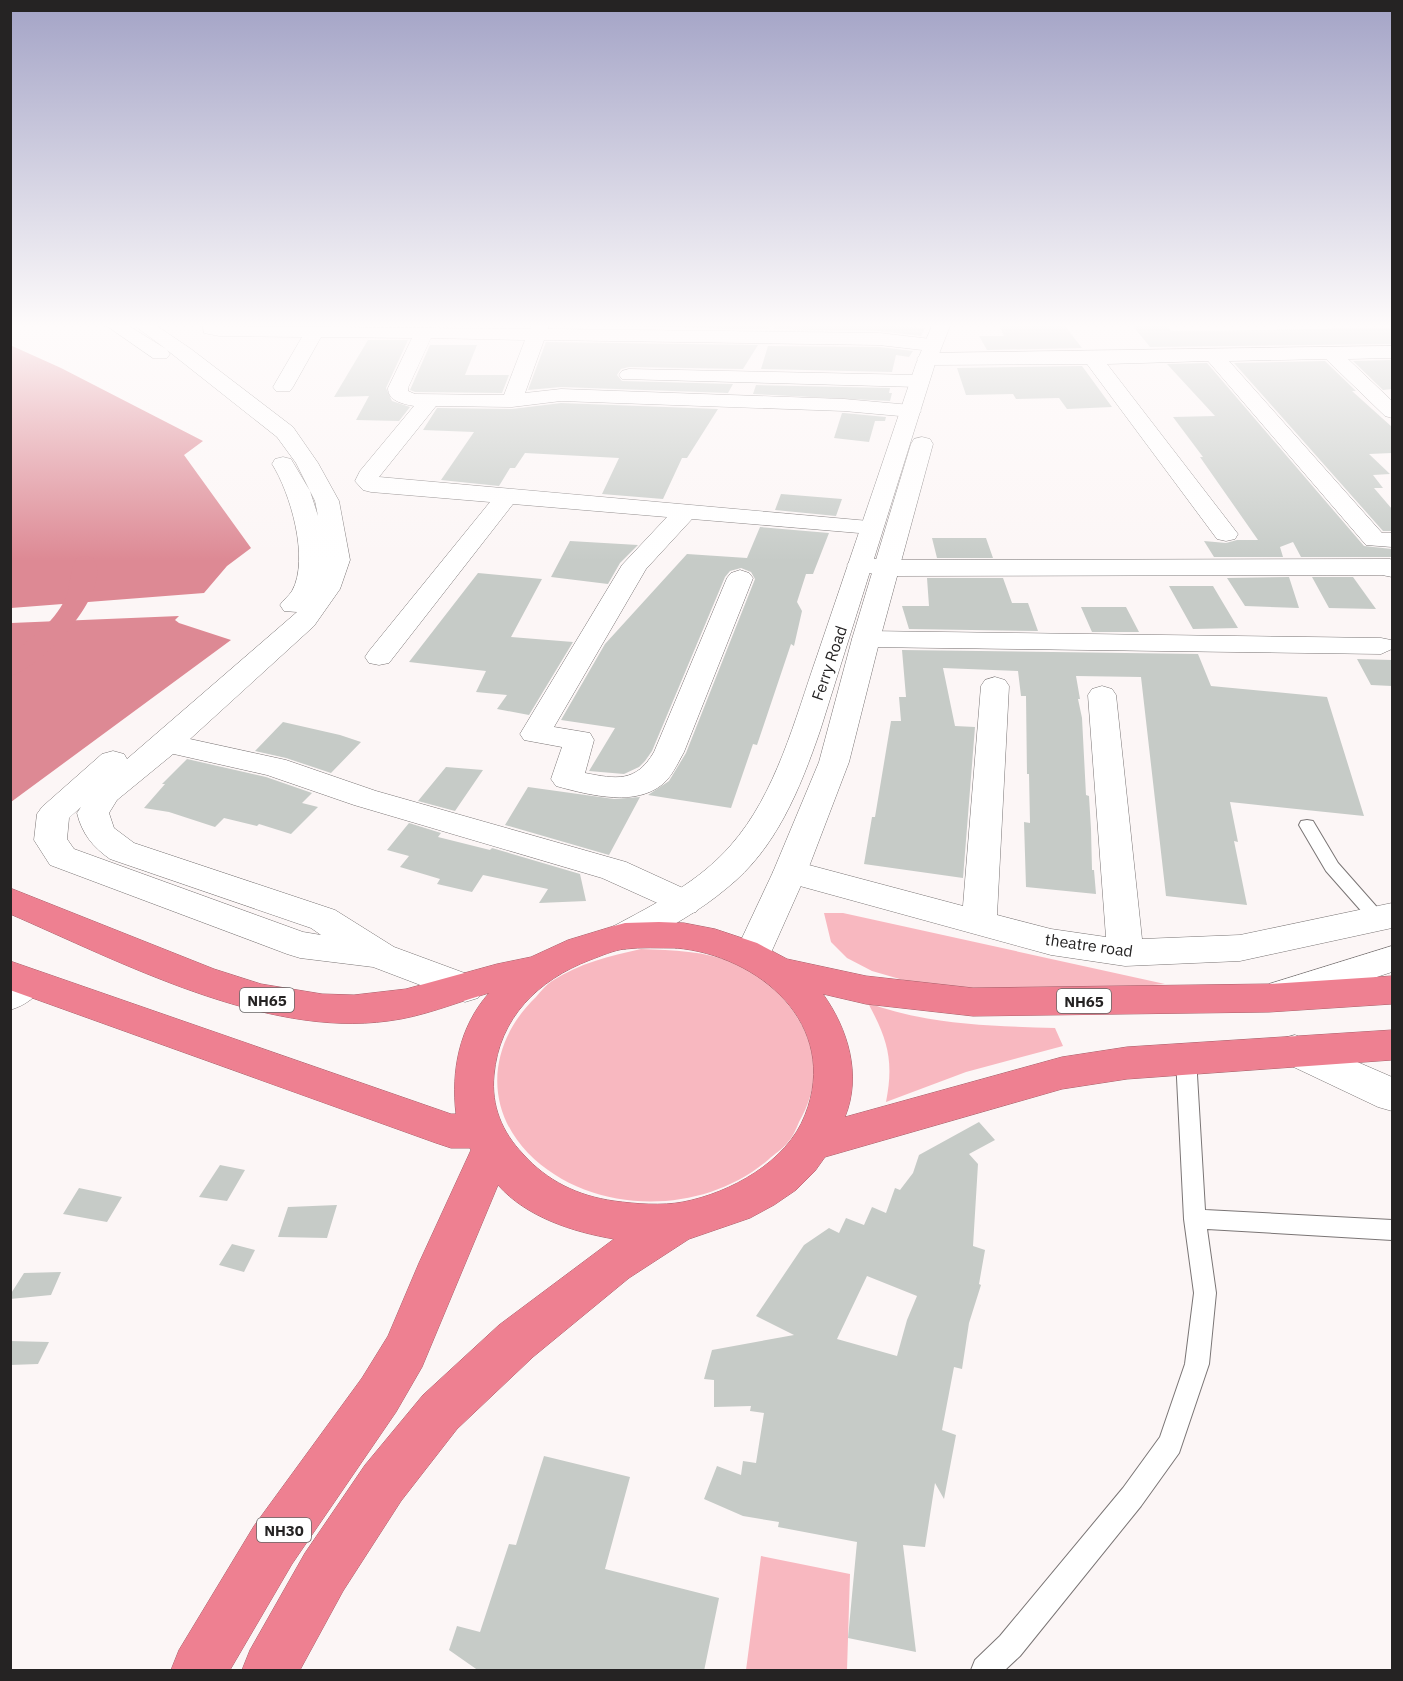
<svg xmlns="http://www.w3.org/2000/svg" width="1403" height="1681" font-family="'IBM Plex Sans',sans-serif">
<rect width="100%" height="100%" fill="#fcf6f6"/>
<path fill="#f8b8c0" d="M824 913H843L1165 984 1042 994 917 984 872 971 847 958 831 942Z
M641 949C673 950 705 951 735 963 772 979 809 1020 814 1062 816 1082 809 1105 799 1122 796 1129 793 1137 788 1142 783 1149 774 1154 768 1160 701 1217 590 1216 528 1153 482 1105 490 1041 536 997 541 991 546 985 552 981 580 963 609 956 641 949Z
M868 1003C929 1025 991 1026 1055 1028L1063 1046 966 1072 886 1102C894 1061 888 1040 868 1003Z
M761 1556 850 1574 847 1670H746Z"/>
<path fill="#dd8994" d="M10 345 61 368 203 441 184 455 251 548 227 566 204 593 11 608Z
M179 616 175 620 179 623 231 640 11 802V623Z"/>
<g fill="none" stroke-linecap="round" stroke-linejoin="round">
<path fill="#dd8994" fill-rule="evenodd" d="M85 556 93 558C116 590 40 669 10 676V655C32 638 58 620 67 594 71 582 70 568 77 558Z"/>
</g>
<path fill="#c6cbc7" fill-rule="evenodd" d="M600 326H770L768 329Z
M775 326H892L925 328 921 336 879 331 774 329Z
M999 326H1065L1082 348 987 350 979 336H1004Z
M1133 326H1167L1171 331 1392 328V344L1150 347Z
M368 340H408L386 388 392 401 410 407 399 421 356 420 369 396 334 397Z
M546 342 758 345 743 369 629 367 621 369 617 375 622 381 733 384 728 393 561 387 528 390Z
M430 345H477L465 375H509L502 393 415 392 410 390Z
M768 346 879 347 913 351 909 357 896 355 892 372 761 369Z
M1392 360V389L1383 390 1353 361Z
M1325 361 1356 391H1352L1392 427V453L1369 454 1390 474 1373 475 1383 488H1374L1392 509V531H1383L1234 363Z
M1207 363 1364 546 1392 549V557H1301L1293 542 1280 547 1283 557H1214L1204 541 1226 543 1237 540H1258L1200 457H1203L1173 417 1215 416 1167 364Z
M1082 366 1112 407 1067 409 1059 398 1016 399 1013 394 966 395 957 368Z
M756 385 890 388 889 393H892L890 401 753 394Z
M561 403 718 409 687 458H682L663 499 602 494 619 458 525 453 515 468H510L499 486 441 480 474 432 423 430 437 408 512 409Z
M842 413H844L886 417 885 421H875L869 442 834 438Z
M781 494 842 499 836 516 775 510Z
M760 527 829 533 813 574H806L797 602 802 611 794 646 791 644 757 745 753 744 731 808 648 795 669 781 686 753 755 579 751 572 741 568 730 571 725 577 652 751 645 761 639 767 624 774 589 771 615 728 561 720 605 644 687 554 747 558Z
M932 538H986L993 558H937Z
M570 541 638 545 620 563 608 584 551 577Z
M478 573 542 579 511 637 573 642 529 715 497 709 507 695 476 692 486 671 409 662Z
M1289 577 1299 608 1245 606 1227 578Z
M1312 577H1353L1376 609 1329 608Z
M927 578H1003L1012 603H1028L1038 631 909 629 902 606H929Z
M1169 586H1213L1238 628 1193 629Z
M1081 607H1126L1139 632H1092Z
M902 650 1198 654 1211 686 1327 697 1364 816 1230 802 1238 842 1234 841 1247 905 1166 896 1141 677 1076 676 1080 699H1078L1082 718 1086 795 1089 796 1091 829 1092 870H1094L1096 894 1026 887 1024 822 1030 823 1029 774H1027L1026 696H1021L1018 671 943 668 955 726 975 727 963 878 864 864 872 817H875L891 721H901L899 697H906Z
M1357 659 1392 660V686L1371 685Z
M283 722 340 735 361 742 331 773 286 758 255 751Z
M187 759 266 777 312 793 302 803 318 807 291 834 259 824 257 826 224 818 215 827 169 812 144 808 165 784H162Z
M446 767 483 770 455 811 418 801Z
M528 787 614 799 640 797 609 855 505 825Z
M409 823 441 833 438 837 490 850 492 848 580 874 586 901 539 903 548 889 483 875 472 892 437 884 440 879 400 867 409 856 387 850Z
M979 1122 995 1140 969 1154 978 1164 973 1246 985 1250 979 1284 981 1285 969 1323 962 1369 954 1367 942 1430 956 1435 944 1499 935 1483 925 1547 903 1545 916 1652 848 1638 857 1542 778 1527 779 1522 743 1516 704 1499 717 1466 741 1475 743 1461 756 1463 764 1413 750 1411 751 1406 714 1407V1380L704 1379 712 1350 794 1335 756 1316 804 1245 829 1228 839 1233 846 1218 864 1225 872 1207 886 1213 895 1188 900 1190 913 1173 919 1155ZM867 1276 917 1296 907 1320 897 1356 837 1339Z
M220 1165 245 1170 227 1201 199 1197Z
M79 1188 122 1197 107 1222 63 1214Z
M337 1205 327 1238 278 1237 288 1207Z
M232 1244 255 1250 244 1272 219 1265Z
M61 1272 51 1295 10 1299V1295L24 1273Z
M10 1341 49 1342 38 1364 10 1365Z
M544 1456 630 1477 605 1569 719 1598 704 1671H479L449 1650 457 1626 480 1632 509 1544 516 1545Z"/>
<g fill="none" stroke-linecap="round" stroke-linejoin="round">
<g stroke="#7a7575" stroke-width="2">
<path id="lane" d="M1307 820 1313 821 1338 863 1383 914 1386 918 1383 922 1377 924 1371 922 1326 871 1299 825 1301 821Z
M1186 1050 1193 1053 1196 1058 1205 1210 1392 1220V1240L1207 1229 1216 1293 1209 1364 1179 1453 1141 1506 1020 1656 1005 1670H971L975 1660 1000 1636 1123 1488 1160 1437 1185 1364 1194 1293 1184 1219 1176 1058 1179 1053Z"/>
</g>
<g stroke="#7a7575" stroke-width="1">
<path id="street" d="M203 326 530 329 531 326H549L548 329 879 333 931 339 938 341 941 345 938 349 931 351 879 345 544 340 525 393 561 389 844 399 911 405 918 407 921 411 918 415 911 417 844 411 561 401 512 407 436 406 379 477 880 522 883 527 880 532 871 534 692 519 646 569 554 727 590 733 594 740 585 773C616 779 636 783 654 752L727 578 731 573 740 570 749 573 753 578 684 752C679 761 674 772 667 780 640 809 589 795 556 786L551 779 562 747 524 740 520 734 622 565 667 517 513 504 389 663 379 665 369 663 365 657 369 651 490 502 371 492 363 490 355 481 360 471 414 406C403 404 388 401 388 388L412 338 321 337 293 387 290 391H276L273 387 302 337 219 336 204 333ZM431 338 525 340 504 395 415 394 408 391V388Z
M1392 346V358L1348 359 1392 401V418L1385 416 1326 359 1229 361 1382 533H1392V547L1366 545 1208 361 1107 364 1238 534 1235 539 1226 541 1217 539 1087 364 927 365 920 363 917 359 920 355 927 353Z
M629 369 918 375 925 377 928 381 925 385 918 387 622 379 619 375 622 371Z
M860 557 886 560 1390 559 1392 560V577L1382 575 886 576 851 570 847 565 851 560Z
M866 631 1381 638 1391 640 1392 649 1381 654 866 647 856 645 852 639 856 633Z
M995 677 1005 680 1009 686 997 915 1051 929 1106 937 1088 695 1092 689 1102 686 1112 689 1116 695 1142 939 1240 935 1392 903V928L1240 961 1125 966 1051 955 778 880 773 872 778 864 790 860 963 906 981 686 985 680Z
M167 734 286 760 376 791 626 862 696 894 701 903 696 912 684 915 602 878 354 805 267 775 156 750 152 743 156 736Z
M1392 946V972L1282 1008 1269 1004 1263 994 1269 984Z
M27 968 40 972 45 982C37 997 26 1005 10 1010V975Z
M1295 1035 1392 1077V1111L1378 1107 1281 1061 1276 1050 1281 1039Z"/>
</g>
<g stroke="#7a7575" stroke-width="1">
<path id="secondary" d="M107 326H129L166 349 135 326H157L191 349 293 427 318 463 339 501 350 560 340 589 314 626 178 750 117 800 109 813 114 828 134 843 335 910 394 947 478 978 484 988 478 998 465 1002 373 967 300 958 287 954 50 865 34 840 37 814 42 807 102 754 113 751 124 754 127 759 297 612 284 611 280 605C283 600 289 596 292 591 310 559 290 492 272 464L275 459 283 457 291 459 310 491 318 516 315 501 296 463 277 437 167 350 170 354 167 358H153ZM81 807 77 813C82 834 93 847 110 859L311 928 321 935 303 932 74 849 67 839 69 818Z
M932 326H950L935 364 820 731C800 789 776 849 727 888 700 911 668 928 638 945L625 949 612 945 607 936 612 927C655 904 699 882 731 845 776 794 795 719 817 656 850 559 883 461 916 364Z
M922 437 930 439 933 444 880 639 849 762 807 872 770 955 765 964 752 968 739 964 734 955 773 872 819 762 852 639 911 444 914 439Z"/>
</g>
<g stroke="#a85f6a" stroke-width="1">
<path id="highway" d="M10 888 214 969 261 984 322 994 354 995 406 989 497 964 531 957 568 940 614 926 625 923 659 922 684 923 715 929 757 943 787 959 866 976 973 988 1269 984 1392 976V1004L1269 1012 973 1016 866 1004 823 994C848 1029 862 1075 845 1117L1062 1057 1127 1047 1392 1030V1060L1127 1079 1062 1089 825 1157 815 1171 796 1190 774 1205 750 1218 689 1239 629 1278 533 1357 457 1429 401 1501 343 1591 300 1670H242L250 1650 305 1553 365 1465 423 1395 499 1325 614 1239C573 1232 526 1217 498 1185L422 1367 396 1412 292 1564 230 1670H171L179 1650 254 1526 362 1378 388 1336 419 1263 471 1150 470 1148H451L436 1143 10 990V961L451 1114H456C451 1071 459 1027 489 993 455 1003 422 1017 388 1021 265 1038 121 962 10 914ZM676 948C759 955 841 1025 805 1115 787 1162 730 1193 683 1202 662 1206 636 1204 614 1201 578 1196 547 1181 523 1154 502 1132 491 1106 494 1075 499 1018 538 980 590 960 601 956 614 950 625 949 641 947 659 948 676 948Z"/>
</g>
<use href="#lane" fill="#fff" fill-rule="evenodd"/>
<use href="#street" fill="#fff" fill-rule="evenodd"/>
<use href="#secondary" fill="#fff" fill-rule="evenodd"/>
<use href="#highway" fill="#ee8091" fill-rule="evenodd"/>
</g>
<linearGradient id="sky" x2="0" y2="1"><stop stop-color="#a3a3c6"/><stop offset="0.58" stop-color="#fefbfb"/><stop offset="1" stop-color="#fefbfb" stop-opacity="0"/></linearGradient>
<rect width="1403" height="561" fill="url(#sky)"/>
<g text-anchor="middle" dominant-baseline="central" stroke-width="4.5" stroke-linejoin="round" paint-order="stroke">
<g fill="#fff" stroke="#666565" stroke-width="1.5">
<rect x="240" y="988" width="54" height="24" rx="4.5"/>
<rect x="1057" y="989" width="54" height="24" rx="4.5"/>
<rect x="257" y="1518" width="54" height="24" rx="4.5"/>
</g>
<g font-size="15" font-weight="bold" fill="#252323">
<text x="267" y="1000">NH65</text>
<text x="1084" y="1001">NH65</text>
<text x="284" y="1530">NH30</text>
</g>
<g font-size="16" fill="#252323" stroke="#fff">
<text transform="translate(829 663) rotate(-71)">Ferry Road</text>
<text transform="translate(1089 945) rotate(8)">theatre road</text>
</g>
</g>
<rect width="1403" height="1681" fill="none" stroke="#252323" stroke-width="24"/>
</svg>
